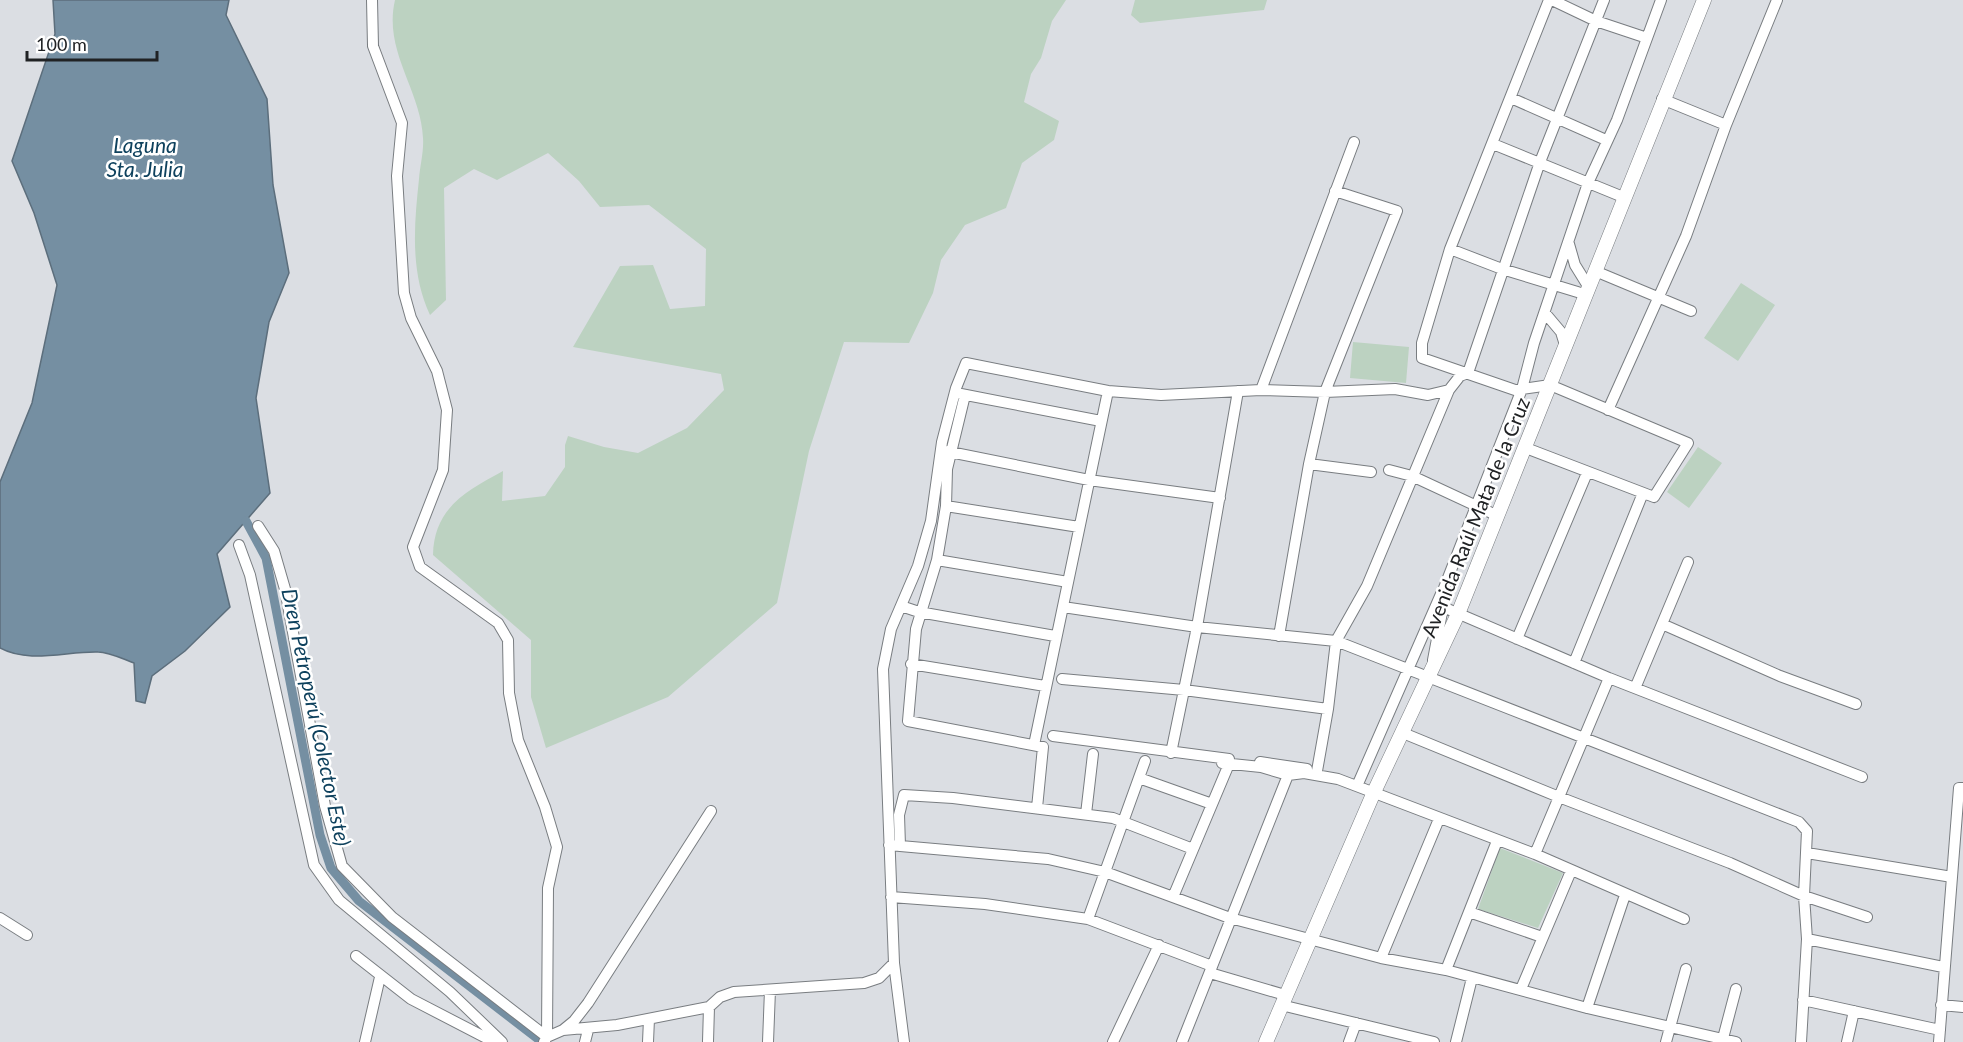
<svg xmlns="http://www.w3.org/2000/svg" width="1963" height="1042" font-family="Lato,sans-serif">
<rect width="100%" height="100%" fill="#dbdee3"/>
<path fill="#bcd2c1" d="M395 0H1066L1052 21 1041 58 1031 74 1024 102 1059 121 1054 140 1022 163 1006 208 965 225 941 260 933 293 909 343 844 342 809 451 777 603 668 697 546 748 531 697V640L433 555C434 508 466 491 503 471L502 501 545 496 565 467V445L568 436 604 447 638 453 687 428 724 390 721 374 573 347 620 266 653 265 670 309 705 306 706 249 649 205 600 207 579 181 548 153 497 180 474 169 444 188 446 300 430 315C410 272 414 226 419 179 420 166 424 151 423 138 421 90 383 51 395 0Z
M1135 0H1267L1264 10 1140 23 1131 15Z
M1741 283 1775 305 1738 361 1704 338Z
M1353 342 1409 347 1406 383 1350 378Z
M1698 447 1722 463 1689 508 1667 492Z
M1500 848 1563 873 1538 928 1478 909Z"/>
<path fill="#758fa2" stroke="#5c6e7c" stroke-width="1.5" d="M53 0H229L226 15 267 99 273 185 289 273 269 322 256 398 270 493 217 554 230 607 185 651 152 676 145 703 136 701 134 663C123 659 109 652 98 652 67 651 29 664 0 648V482L32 403 57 285 34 213 12 161 55 34Z"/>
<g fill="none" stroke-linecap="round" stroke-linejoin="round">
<path stroke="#758fa2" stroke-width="9" d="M246 521 266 558 320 835 331 868 359 901 542 1042"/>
<g stroke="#797d81" stroke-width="12">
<path id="minor" d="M372 0 373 46 402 123 397 176 404 293 411 318 437 371 447 410 443 470 413 547 420 567 498 623 508 640 509 693 518 740 545 807 557 847 548 888 547 1037
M1552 0 1596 21 1647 38
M1511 98 1606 140
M1662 99 1726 125
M1493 144 1623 197
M1569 244 1575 265 1588 286
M1450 249 1502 269 1584 294
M1595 271 1691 311
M1545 313 1561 332 1565 345
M1261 390 1354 142
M961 394 1101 421
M965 395 947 469 946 506 937 560 916 629 908 721 1043 747 1037 808
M1608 410 1686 236 1726 125 1777 0
M1526 448 1654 497 1688 443 1550 385 1515 390 1422 358V343L1450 249 1549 0
M945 451 1089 480 1220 498
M1309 464 1371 472
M1389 470 1412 476 1498 516
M946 506 1079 527
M258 526 274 551 285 589 325 806 342 866 392 917 547 1037
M239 545 250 575 314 865 339 900 450 992 502 1042
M937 560 1068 582
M901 606 919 612 1055 636
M1063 607 1197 627 1336 641 1799 822 1807 831 1804 896 1807 939 1801 1042
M1443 607 1609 678 1862 777
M1662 624 1780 676 1856 704
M1279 636 1309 464 1325 392 1397 211 1335 191
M1517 639 1587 473
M1433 660 1443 607 1444 588 1522 389 1534 343 1588 183 1617 120 1661 0
M1574 663 1643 493
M911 664 1045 686
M1062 679 1184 690 1328 709
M1636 686 1688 562
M1403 733 1559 797 1730 863 1804 896 1867 917
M1053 736 1229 759
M1034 745 1108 391
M1171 753 1197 627 1238 391
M1260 762 1307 769
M1222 763 1261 767 1288 775 1304 773 1338 779 1535 854 1684 919
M1317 771 1328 709 1336 641 1367 586 1449 390 1460 376 1468 373 1540 162 1604 0
M1139 778 1212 804
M1357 786 1441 594
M1086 814 1093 754
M889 845 1048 859 1105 872 1230 918 1381 958 1446 970 1587 1008 1736 1042
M900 846 899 815 904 795 953 798 1113 818 1193 849
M1807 853 1952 877
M1535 854 1609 678
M891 897 985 904 1088 919 1212 966
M1173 897 1229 764
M1469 912 1542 937
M0 918 27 935
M1088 919 1145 761
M1807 939 1943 967
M356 956 411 999 494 1042
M1381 958 1439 819
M1446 970 1497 841
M1210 973 1285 995
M1521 989 1571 871
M1803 1000 1940 1030
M1281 1005 1434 1042
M1941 1005 1963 1007
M1587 1008 1625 895
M563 1030 574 1021 588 1003 711 811
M365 1042 380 977
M544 1042 547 1037 563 1030 617 1025 709 1007 720 997 734 992 864 983 879 978 894 963
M585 1042 588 1030
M648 1042 649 1019
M708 1042 709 1007
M768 1042 770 990
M904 1042 894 963 883 669 891 629 918 566 931 521 942 442 956 388 966 363 1108 391 1161 395 1261 390 1325 392 1395 389 1428 395 1449 390
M1113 1042 1159 945
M1182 1042 1288 775
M1349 1042 1356 1023
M1456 1042 1472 978
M1666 1042 1686 969
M1722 1042 1736 989
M1847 1042 1854 1011
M1939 1042 1959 788H1963"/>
</g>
<g stroke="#797d81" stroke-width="15">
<path id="tertiary" d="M1266 1042 1374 792 1458 614 1704 0"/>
</g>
<use href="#minor" stroke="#fff" stroke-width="10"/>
<use href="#tertiary" stroke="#fff" stroke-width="14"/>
</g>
<g text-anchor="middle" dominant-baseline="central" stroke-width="5" stroke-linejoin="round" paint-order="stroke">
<g font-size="20" fill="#202224" stroke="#fff">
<text transform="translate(1475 517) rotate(-68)">Avenida Raúl Mata de la Cruz</text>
</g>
<g font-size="21" font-style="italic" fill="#0e415d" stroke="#fff">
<text x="145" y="144">Laguna<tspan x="145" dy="24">Sta. Julia</tspan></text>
<text transform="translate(317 717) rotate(78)">Dren Petroperú (Colector Este)</text>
</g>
</g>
<path d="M27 51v9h130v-9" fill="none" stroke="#202224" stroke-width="3"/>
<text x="36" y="51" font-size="18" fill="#202224" stroke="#ffffff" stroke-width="4.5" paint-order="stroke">100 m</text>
</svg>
